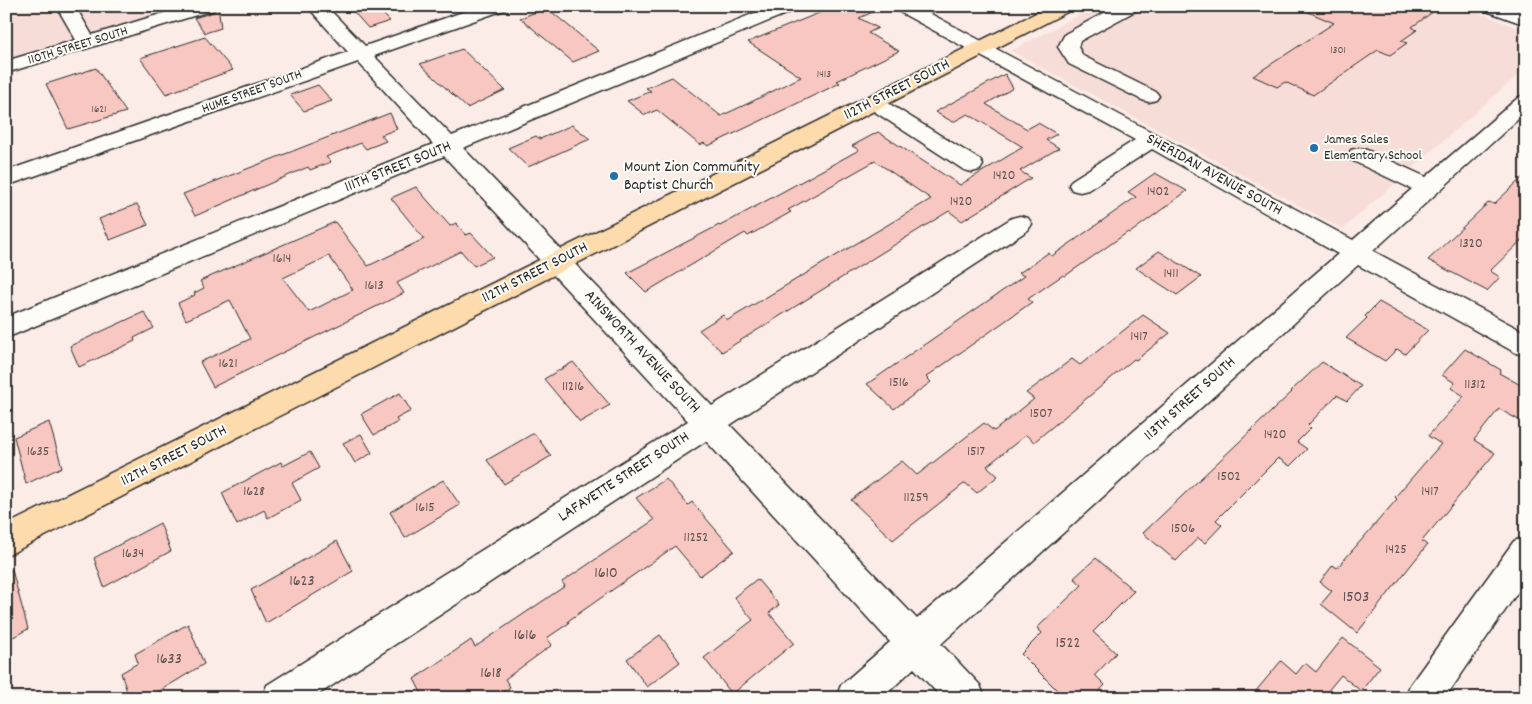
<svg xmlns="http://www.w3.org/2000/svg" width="1532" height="704" font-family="Dekko,sans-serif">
<rect width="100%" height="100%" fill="#fcece7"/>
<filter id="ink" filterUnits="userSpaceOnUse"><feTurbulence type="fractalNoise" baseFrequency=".02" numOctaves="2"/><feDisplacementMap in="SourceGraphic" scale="10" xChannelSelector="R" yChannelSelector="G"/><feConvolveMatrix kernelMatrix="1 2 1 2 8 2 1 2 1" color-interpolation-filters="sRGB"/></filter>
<g filter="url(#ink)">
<path fill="#f7ddd8" d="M42 6H188L6 60V16Z
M1096 6H1462L1526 31V68L1343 229 1011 51Z"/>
<path fill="#f8c7c1" stroke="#2b2b2b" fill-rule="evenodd" d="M368 6H375L390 21 368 28 353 11Z
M836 6H887L859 18 878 28 868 33 899 51 837 81 840 83 708 146 704 143 700 145 657 110 645 115 627 101 651 91 646 88 672 77 721 116 749 103 801 77 748 42Z
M1294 6H1441L1412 27 1417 30 1401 41 1407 43 1390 55 1378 50 1313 95 1285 82 1277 87 1253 76 1334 23Z
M218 7 221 28 205 33 194 18 214 12Z
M547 8 599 51 573 62 520 18Z
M205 37 233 70 166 94 140 58Z
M462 49 505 90 467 108 420 64Z
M96 68 126 112 68 129 46 84Z
M1005 74 1013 88 986 104 1027 129 1038 123 1057 134 1046 140 1059 148 1020 171 1031 178 962 221 949 211 722 352 699 330 723 315 728 320 931 199 875 161 788 210 791 212 748 236 745 233 646 292 627 273 719 225 720 226 859 150 852 146 878 132 960 185 1023 147 968 114 953 122 935 112Z
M318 85 332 101 304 111 290 95Z
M390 113 397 129 381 135 386 141 366 149 361 143 326 157 331 162 310 170 308 167 195 216 183 194Z
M572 125 590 139 528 167 508 148 536 136 540 139Z
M1155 173 1187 191 1130 233 1128 232 1065 276 1063 275 1028 299 1032 302 926 377 931 382 894 409 867 384 1024 276 1019 273 1048 253 1052 256 1136 197 1128 192Z
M1526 174V236L1490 271 1500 277 1487 291 1428 260 1489 202 1494 204Z
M416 187 450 226 456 223 466 235 471 233 493 257 474 266 461 251 397 283 404 293 213 387 200 362 250 339 230 300 186 320 178 303 195 295 194 293 204 288 200 281 335 222 368 266 424 239 391 198ZM329 256 353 290 309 312 283 278Z
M137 204 148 225 110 240 99 219Z
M1159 251 1201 277 1177 295 1136 268Z
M1379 302 1428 330 1405 354 1397 349 1385 361 1346 338 1367 318 1365 316Z
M144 312 154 328 134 338 135 341 79 367 70 346Z
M1143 315 1170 333 1136 360 1134 359 1034 442 1026 435 987 466 998 476 977 493 965 483 893 540 851 500 902 461 917 475 984 423 994 431 1034 399 1026 393 1072 359 1080 365Z
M1465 349 1501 370 1499 373 1526 388V424L1499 409 1474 440 1495 453 1422 541 1427 545 1357 633 1321 604 1332 591 1320 582 1333 565 1337 568 1397 499 1395 497 1441 444 1428 436 1464 396 1451 388 1455 383 1442 375Z
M573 362 610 405 580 422 544 379Z
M1322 362 1361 386 1347 401 1337 395 1308 425 1311 428 1297 442 1307 449 1290 466 1278 458 1216 520 1222 525 1205 543 1198 538 1176 561 1143 533 1292 392 1291 391Z
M400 393 411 411 396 419 398 422 374 435 361 414Z
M49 422 62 467 26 484 14 437Z
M534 433 551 456 504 484 487 460Z
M361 434 372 453 355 463 343 443Z
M310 452 319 468 292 483 301 500 268 518 264 510 237 525 222 493 281 462 283 466Z
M666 479 688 505 692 502 734 551 700 576 675 546 568 621 569 623 547 638 552 645 505 679 510 687 495 698H424L414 679 471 640 475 647 565 586 562 582 654 520 636 498Z
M443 480 460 505 405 538 390 512Z
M160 523 171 551 104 587 94 558Z
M337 541 353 571 266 623 251 590Z
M1096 558 1134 591 1093 632 1116 653 1095 675 1105 685 1093 698H1065L1021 654 1042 633 1037 628 1082 585 1074 578Z
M12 570 28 629 6 641V571Z
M757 579 779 605 769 613 794 643 732 694 704 658 753 620 734 597Z
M188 624 204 664 148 698H129L121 673 138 663 135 654Z
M660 635 680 662 647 687 627 659Z
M1343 638 1380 667 1361 691 1341 675 1322 698H1250L1281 661 1296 674 1305 663 1316 672Z"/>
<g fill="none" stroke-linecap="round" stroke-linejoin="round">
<g stroke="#2b2b2b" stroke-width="3">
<path id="minor" d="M60 6H84L78 11 92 35 187 6H216L213 10 6 73V61L76 40 58 9Z
M307 6H326L365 46 480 6H507L504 10 374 56 452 136 772 6H798L795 10 463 148 712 406 1012 218 1020 216 1028 218 1032 224 1028 230 730 425 917 619 1338 254 1152 149 1088 190 1080 192 1072 190 1069 185 1072 180 1135 140 896 10 893 6H916L1353 240 1412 189 1351 160 1348 155 1351 150 1359 148 1367 150 1426 177 1519 97 1526 95V112L1373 251 1526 333V356L1516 353 1358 265 941 644 980 685 985 698H942L914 668 882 698H836L841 685 890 642 706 441 313 698H262L267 685 688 421 444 156 6 338V317L433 144 358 62 6 186V171L348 52Z
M1117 6H1140L1137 10 1080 41 1078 47 1083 56 1156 92 1159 96 1156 100 1149 102 1142 100 1069 64 1058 47 1065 34Z
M1481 6H1507L1526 13V25L1484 10Z
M873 96 880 98 980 160 983 165 980 170 972 172 964 170 866 106 863 102 866 98Z
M1526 537V580L1445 698H1405L1410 685 1514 541Z"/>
</g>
<g stroke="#2b2b2b" stroke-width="3">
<path id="major" d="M1050 6H1074L1071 10 6 556V525Z"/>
</g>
<use href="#minor" fill="#fdfcf7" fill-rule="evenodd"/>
<use href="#major" fill="#fedbac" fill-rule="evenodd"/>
</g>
</g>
<g fill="#1f6fb2" stroke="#fdfcf7" stroke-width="2">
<circle cx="1314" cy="148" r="5"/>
<circle cx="614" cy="176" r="5"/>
</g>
<g text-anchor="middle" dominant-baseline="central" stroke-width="4" stroke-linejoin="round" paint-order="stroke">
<g font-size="11" fill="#5e5250">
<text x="1338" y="51">1301</text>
<text x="824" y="75">1413</text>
<text x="99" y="110">1621</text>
</g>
<g font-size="14" fill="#2b2b2b" stroke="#fdfcf7">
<text transform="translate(78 46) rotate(-17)">110TH STREET SOUTH</text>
<text transform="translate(252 92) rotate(-20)">HUME STREET SOUTH</text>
</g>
<g font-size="14" fill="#2b2b2b" stroke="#fdfcf7" text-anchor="start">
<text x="1324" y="140">James Sales<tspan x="1324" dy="16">Elementary School</tspan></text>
</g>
<g font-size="14" fill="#5e5250">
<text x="1004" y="176">1420</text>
<text x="1158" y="192">1402</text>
<text x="961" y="202">1420</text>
<text x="1471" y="244">1320</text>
<text x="282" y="259">1614</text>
<text x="1171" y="274">1411</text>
<text x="374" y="286">1613</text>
<text x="1139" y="337">1417</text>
<text x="228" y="364">1621</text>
<text x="899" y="383">1516</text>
<text x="1475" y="385">11312</text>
<text x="573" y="387">11216</text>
<text x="1041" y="414">1507</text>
<text x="1275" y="435">1420</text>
<text x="38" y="452">1635</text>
<text x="976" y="452">1517</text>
<text x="1229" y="477">1502</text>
<text x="254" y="492">1628</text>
<text x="1430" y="492">1417</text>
<text x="916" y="498">11259</text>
<text x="425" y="508">1615</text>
<text x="1183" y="529">1506</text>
<text x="696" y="538">11252</text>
<text x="1396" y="550">1425</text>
<text x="133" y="554">1634</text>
</g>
<g font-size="16" fill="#2b2b2b" stroke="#fdfcf7">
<text transform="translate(897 90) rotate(-27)">112TH STREET SOUTH</text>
<text transform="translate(398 167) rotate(-22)">111TH STREET SOUTH</text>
<text transform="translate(1214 175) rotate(29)">SHERIDAN AVENUE SOUTH</text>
<text transform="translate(535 273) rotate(-27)">112TH STREET SOUTH</text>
<text transform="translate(642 352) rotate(47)">AINSWORTH AVENUE SOUTH</text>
<text transform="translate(1190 399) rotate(-42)">113TH STREET SOUTH</text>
<text transform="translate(174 456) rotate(-27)">112TH STREET SOUTH</text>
<text transform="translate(624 477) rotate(-33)">LAFAYETTE STREET SOUTH</text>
</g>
<g font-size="16" fill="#2b2b2b" stroke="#fdfcf7" text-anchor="start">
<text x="624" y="167">Mount Zion Community<tspan x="624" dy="18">Baptist Church</tspan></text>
</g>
<g font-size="16" fill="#5e5250">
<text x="606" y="573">1610</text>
<text x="302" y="581">1623</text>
<text x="1356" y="597">1503</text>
<text x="525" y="635">1616</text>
<text x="1068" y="643">1522</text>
<text x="169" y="659">1633</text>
<text x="491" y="673">1618</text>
</g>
</g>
<rect width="1532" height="704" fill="none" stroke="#fdfcf7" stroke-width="25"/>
<rect x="12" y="12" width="1507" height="679" fill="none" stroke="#2b2b2b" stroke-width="2" filter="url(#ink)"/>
</svg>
